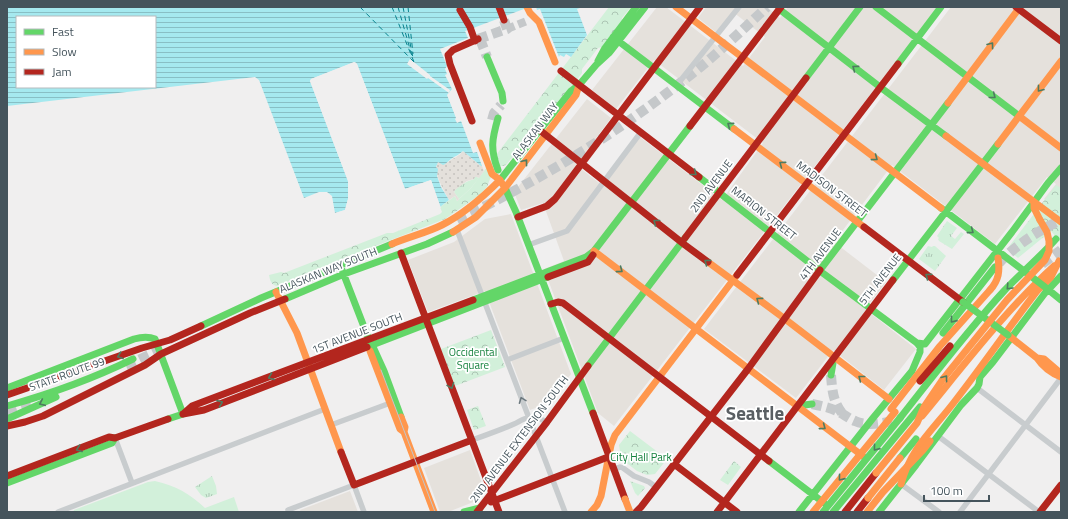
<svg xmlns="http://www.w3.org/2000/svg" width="1068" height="519" font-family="'Titillium Web',sans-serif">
<defs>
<pattern id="grass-tufts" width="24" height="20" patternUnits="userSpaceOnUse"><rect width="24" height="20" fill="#d2f0da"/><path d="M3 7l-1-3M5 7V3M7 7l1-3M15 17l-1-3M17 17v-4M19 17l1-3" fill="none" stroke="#acc5b4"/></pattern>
<pattern id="forest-crowns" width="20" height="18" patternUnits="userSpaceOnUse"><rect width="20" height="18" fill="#d2f0da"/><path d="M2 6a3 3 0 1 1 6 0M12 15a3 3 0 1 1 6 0" fill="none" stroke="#acc5b4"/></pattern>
<pattern id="sand-dots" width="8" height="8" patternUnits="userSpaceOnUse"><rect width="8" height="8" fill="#e4e0db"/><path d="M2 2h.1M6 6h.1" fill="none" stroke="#c5c2be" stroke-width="1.8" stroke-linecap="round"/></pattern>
<pattern id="water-rules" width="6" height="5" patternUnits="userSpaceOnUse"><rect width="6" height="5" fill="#a5e9ef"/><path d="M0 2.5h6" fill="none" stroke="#88bfc5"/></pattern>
</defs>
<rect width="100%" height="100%" fill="#f0efef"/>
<path fill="#e5e1dc" d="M657 7H666L743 66 765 37 733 12 717 33 698 18 706 7H767L780 18 788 7H938L614 426 598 413 544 269 564 261 543 203 521 210 514 192 587 99 611 118 576 165 603 186 640 137 722 200 763 143 654 60 616 109 592 90Z
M951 7H1061V198L1055 207 1044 199 1056 184 1047 177 995 244 892 165 834 242 886 282 865 309 916 349 884 390 833 350 796 398 704 329Z
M511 214 571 374 549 403 530 410 485 291 428 312 408 260 454 242 485 219Z
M470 450 484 489 476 501 448 512H440L424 468Z
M350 491 358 512H301L300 510Z"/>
<path fill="url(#grass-tufts)" d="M475 177H477L479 178 471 188 459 199 454 192C457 186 467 181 474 179Z
M947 221 957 228 951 236 955 239 961 232 964 234 952 249 939 241 938 239 939 238 937 236Z
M928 246 932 247 933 246H935L946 256 935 271 919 259Z
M212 476 216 486 217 494 206 498 201 495 195 487Z"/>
<path fill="url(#forest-crowns)" d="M609 7H631L622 18V22L602 47 598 48 582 69V73L540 128 535 129 506 165 503 166H500L490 179 487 187 478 196 445 219 347 257 277 286C271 285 270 280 269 275L281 272 284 273 387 233H393L440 214 442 212 440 207 455 196 457 201 471 188Z
M1056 185 1061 188V243L1051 231 1018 258 1007 249Z
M491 330 505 367 455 386 441 349Z
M478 406 486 426 474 430 467 410Z
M630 431 667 459 655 474 647 475 637 471 624 461 620 451 619 445Z
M734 461 741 467 728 485 720 480Z
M630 481 644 486 645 488 638 496 635 493Z"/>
<path fill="url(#sand-dots)" d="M463 151 481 166H482L484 171 479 178 477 177H475L474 179 467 181 455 190 454 192 459 199 457 201 455 196 449 200C444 190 432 172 438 162L447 163C452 158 459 157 463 151Z"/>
<path fill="#d2f0da" d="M155 481C176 486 189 493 205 508L234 497 239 512H73L74 510 148 482Z"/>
<path fill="url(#water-rules)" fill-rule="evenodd" d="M7 7H529L465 31 468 38 440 49 447 66 445 69 447 74 445 75 452 89 447 95 456 118 455 119 457 123 461 121 473 153 477 152 482 166H481L463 151C459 155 455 156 451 159 448 161 446 164 443 165L438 162 436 167 438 169 437 176 441 187 449 200 440 207 431 180 405 189 357 64 354 62 311 79 310 81 348 181V199L345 210 335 213 332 196 327 192H319L304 198 259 80 255 77 7 106ZM17 17H155V87H17Z
M536 7H583L577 9 587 35 571 57 566 54 564 57 560 55 559 57 540 9 537 10Z"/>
<path fill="#f0efef" d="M410 59 430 75V76L450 90 449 93 428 78 427 79 407 64Z
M355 62 357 64 405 189 431 180 441 208 438 207 430 182 406 191 403 190 354 64 312 81 350 181V199L347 211 336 215 335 213 345 210 348 199V181L310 81 311 79Z"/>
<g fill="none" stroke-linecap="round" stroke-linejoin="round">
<path stroke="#08838f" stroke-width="1" stroke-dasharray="5 4" stroke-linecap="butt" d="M360 7 414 62
M392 7 414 62
M398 7 412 56
M403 7 413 58
M408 7 413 54"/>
<path stroke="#c5c8ca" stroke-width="8" stroke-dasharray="8 4" stroke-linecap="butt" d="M507 29 529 20"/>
<path stroke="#c5c8ca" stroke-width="10" stroke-dasharray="10 5" stroke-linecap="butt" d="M478 39 507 29 504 20
M480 39 487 57
M492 120 494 113 501 105
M457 220C536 182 611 137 680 83 711 60 739 33 767 7
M999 263C1017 244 1038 231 1061 220
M1042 264 1061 250
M126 366 164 348
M831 375C832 389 833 402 842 413
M812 404C822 406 832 408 841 413 846 416 850 419 855 421 866 426 880 424 892 421
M7 412 33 403"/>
<path stroke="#c8ccce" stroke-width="5.5" d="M677 85 739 7
M457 230 565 512
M529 246 531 244 567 231 641 132
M507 360 564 338
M977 388 1061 452
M331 425 393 402
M938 436 1039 512
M115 438 132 483
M472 440C486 435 500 430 514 424 519 422 523 418 529 418 535 417 541 419 547 422
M613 470 620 467 623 468 634 476 649 482 656 487
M901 484 939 512
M288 510 354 485 364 512
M58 512 325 409
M960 512 1061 378"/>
<path stroke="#63d668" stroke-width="7" d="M876 7 1019 116
M779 9 880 87 946 136
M613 37 734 129
M487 57 502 93 503 101
M598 61 605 48 636 7
M898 64 941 7
M806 78 860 7
M498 118C492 139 490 149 498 170
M699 177 820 271
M500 180 571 91 579 85 596 65 609 53 645 7
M505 188 516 212 593 413
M941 208 1003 255
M342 270 371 345 374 349 384 371 401 417
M820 270 948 103
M893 280 998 144
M1045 287 1061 300
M285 299 344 274 427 244 453 232
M473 300 586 257 594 251 690 126
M201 326 261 298 392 244
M943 333 995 267
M917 343 925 344 1012 232 1048 183 1061 168
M367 347 548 277
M588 366 685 238
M831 375 834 357
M7 388 134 339C141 337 148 336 155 339L183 414 168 419
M7 406C50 394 92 379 133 359
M797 406 812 404
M900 418C934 375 967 331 1004 291 1021 273 1040 257 1056 239
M7 419 56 397
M900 458 916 439
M769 461 824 503
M7 483 112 443 115 438
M464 512 480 508
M799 512 873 418 912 371 920 352V347L917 343 820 271
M879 512 916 465 961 405 977 388 979 384 980 377 993 362 1045 293 1061 276"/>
<path stroke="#ff974d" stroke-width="7" d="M527 7 530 13 539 22 555 62
M676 7 941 208
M948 103 1020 7
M1019 116 1061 148
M734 129 864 227
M946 136 1061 222
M998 144 1061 61
M505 188 576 95 579 85
M1034 202V208L1040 220
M453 232 476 217 505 188 500 180 492 174 480 143
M392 244C408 237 426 233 442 225 464 214 482 198 500 180
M594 251 864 457
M708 262 785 319 889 399
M276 292 297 333 341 452
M1008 335 1037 358 1044 359 1058 371 1061 376
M370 351 400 429 404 432
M1037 358C1043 367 1051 373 1061 377
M891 409 940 346 990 290
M922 416C964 365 1005 311 1054 266
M401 417 405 427 404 432 434 512
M901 484C911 447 933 430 955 401 983 365 1009 327 1037 291L1051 277 1059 261
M591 512 597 505 601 496 611 445 615 435 737 275"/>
<path stroke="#b3261e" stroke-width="7" d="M499 7 504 20
M1016 7 1061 41
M460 10 470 27 475 41
M561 71 699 177
M472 121 450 64 448 55 453 50 478 39
M690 126 781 7
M542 132 685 245 708 262
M518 217 547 206 555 199 700 7
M864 227 963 302
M685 238 806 78
M401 253 499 512
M737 275 898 64
M548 277 588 262 593 255
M551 304 558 302 563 303 769 461
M920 381 950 346
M7 395 142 348 170 340 201 326
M593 413 625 499
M183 414 192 406 473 300
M183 414 204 410 367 347
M7 426 25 422 43 416 145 365 161 354 250 313 285 299
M341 452 354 485 472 440
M674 464 737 512
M7 476 109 437 115 438 168 419
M491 502 608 457
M477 512 547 422 588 366
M636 512 641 507 748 369 820 270
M717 512 893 280
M845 512 876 473
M857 512 868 498
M1040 512 1061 485"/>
<path stroke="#c4c6c8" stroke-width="1" d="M381 370 435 512"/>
<path stroke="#63d668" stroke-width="7" d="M1003 255 1045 287
M963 302 1008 335
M823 512 900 418
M833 512 920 407"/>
<path stroke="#ff974d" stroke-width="7" d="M990 290C999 280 1000 271 998 258
M876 473 917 423 924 407 943 379 1007 300 1045 260 1049 251V241L1047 232 1040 220
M868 498 900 458
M625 499 630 512
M813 512 895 412
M867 512 883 492 923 450 930 441"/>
</g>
<defs><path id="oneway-chevron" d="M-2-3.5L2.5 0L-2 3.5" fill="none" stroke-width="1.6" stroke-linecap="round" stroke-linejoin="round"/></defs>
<g stroke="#4e7b60">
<use href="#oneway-chevron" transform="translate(991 45) rotate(-53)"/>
<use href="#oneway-chevron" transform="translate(855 68) rotate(-143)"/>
<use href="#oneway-chevron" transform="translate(1040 89) rotate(128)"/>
<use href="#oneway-chevron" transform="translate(993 96) rotate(38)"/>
<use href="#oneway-chevron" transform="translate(730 125) rotate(-143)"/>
<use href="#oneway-chevron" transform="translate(875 158) rotate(37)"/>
<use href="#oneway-chevron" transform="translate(525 162) rotate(-52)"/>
<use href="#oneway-chevron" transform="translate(782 164) rotate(-143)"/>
<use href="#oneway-chevron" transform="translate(694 173) rotate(38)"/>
<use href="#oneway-chevron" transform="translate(656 222) rotate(-142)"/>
<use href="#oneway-chevron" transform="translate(971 231) rotate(37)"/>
<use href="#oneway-chevron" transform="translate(707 262) rotate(-143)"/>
<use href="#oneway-chevron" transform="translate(620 270) rotate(37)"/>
<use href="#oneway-chevron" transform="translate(928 276) rotate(-143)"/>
<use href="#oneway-chevron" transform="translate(1009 287) rotate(133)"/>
<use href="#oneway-chevron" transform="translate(759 300) rotate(-143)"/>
<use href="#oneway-chevron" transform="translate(953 320) rotate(129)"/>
<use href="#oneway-chevron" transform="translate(120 356) rotate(160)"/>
<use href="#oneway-chevron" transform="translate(271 377) rotate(159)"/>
<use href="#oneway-chevron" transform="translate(861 378) rotate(-142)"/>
<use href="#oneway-chevron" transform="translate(945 378) rotate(-53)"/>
<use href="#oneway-chevron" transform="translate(451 386) rotate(69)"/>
<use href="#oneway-chevron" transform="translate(42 403) rotate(156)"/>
<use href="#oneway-chevron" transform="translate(220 403) rotate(-21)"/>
<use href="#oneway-chevron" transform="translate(823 427) rotate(37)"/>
<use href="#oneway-chevron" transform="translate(876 448) rotate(129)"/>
<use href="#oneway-chevron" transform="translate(79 449) rotate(159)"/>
<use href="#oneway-chevron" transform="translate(841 478) rotate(129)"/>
</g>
<use stroke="#6c787e" href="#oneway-chevron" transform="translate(522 400) rotate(-111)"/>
<g text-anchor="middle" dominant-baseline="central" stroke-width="3.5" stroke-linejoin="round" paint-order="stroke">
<g font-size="11" fill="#45545c" stroke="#fff">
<text transform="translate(535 131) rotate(-53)">ALASKAN WAY</text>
<text transform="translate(711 186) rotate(-53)">2ND AVENUE</text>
<text transform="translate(832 189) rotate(37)">MADISON STREET</text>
<text transform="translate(764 213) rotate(38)">MARION STREET</text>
<text transform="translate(820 254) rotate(-53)">4TH AVENUE</text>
<text transform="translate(328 270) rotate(-22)">ALASKAN WAY SOUTH</text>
<text transform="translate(880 279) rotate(-52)">5TH AVENUE</text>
<text transform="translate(357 333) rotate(-21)">1ST AVENUE SOUTH</text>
<text transform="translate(67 374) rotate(-20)">STATE ROUTE 99</text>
<text transform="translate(519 439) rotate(-53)">2ND AVENUE EXTENSION SOUTH</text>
</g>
<g font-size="11" fill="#13813c" stroke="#fff">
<text x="473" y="352">Occidental<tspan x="473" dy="13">Square</tspan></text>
<text x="641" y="457">City Hall Park</text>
</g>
<g font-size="19" font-weight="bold" fill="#5a5f63" stroke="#fff">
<text x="755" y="412">Seattle</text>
</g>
</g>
<rect width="1068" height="519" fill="none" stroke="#45545c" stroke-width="16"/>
<rect x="16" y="16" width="140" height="72" fill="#ffffff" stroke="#b5bbbe"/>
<rect x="24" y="29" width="20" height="6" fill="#63d668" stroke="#b5bbbe"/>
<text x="52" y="36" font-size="12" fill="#45545c">Fast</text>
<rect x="24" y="49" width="20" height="6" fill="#ff974d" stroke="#b5bbbe"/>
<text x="52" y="56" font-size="12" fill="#45545c">Slow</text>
<rect x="24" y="69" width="20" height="6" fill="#b3261e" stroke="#b5bbbe"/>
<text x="52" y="76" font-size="12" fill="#45545c">Jam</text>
<path d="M924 495v6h65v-6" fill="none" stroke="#45545c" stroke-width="2"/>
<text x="930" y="495" font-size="12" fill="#45545c" stroke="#ffffff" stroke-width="3" paint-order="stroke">100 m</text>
</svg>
